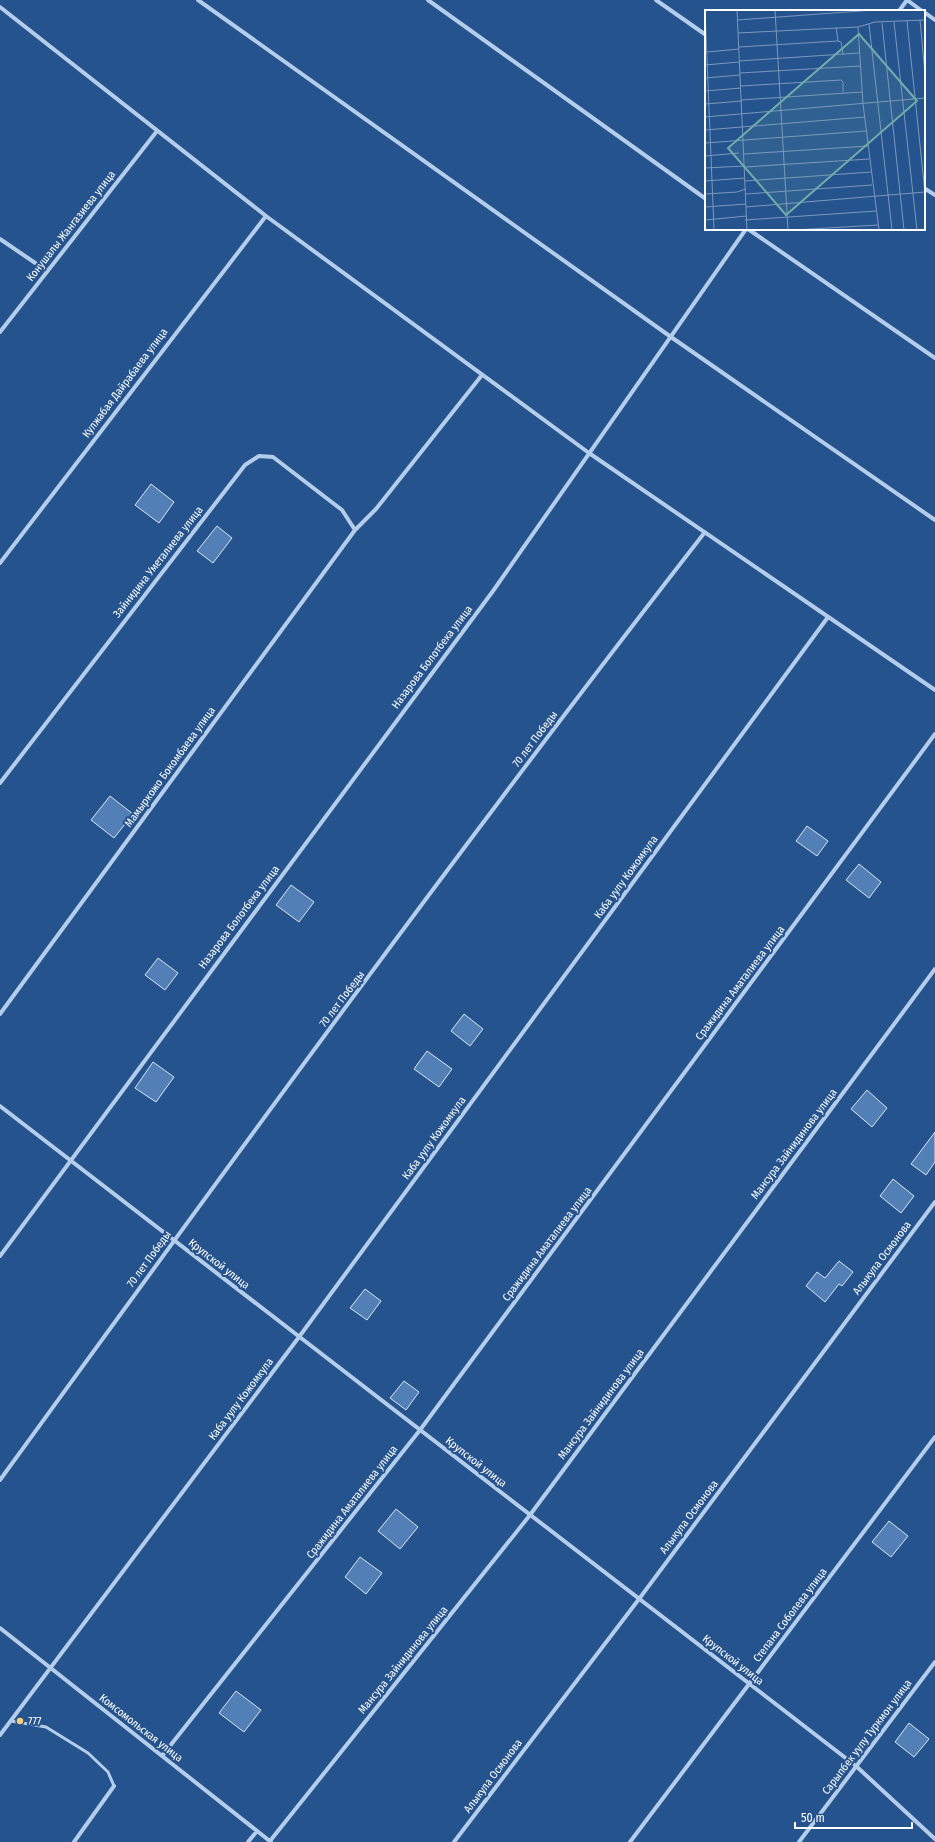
<svg xmlns="http://www.w3.org/2000/svg" width="935" height="1842" font-family="'Fira Sans Condensed',sans-serif">
<rect width="100%" height="100%" fill="#25538d"/>
<path fill="#517fb6" stroke="#d9e7f8" d="M151 484 174 502 159 523 135 505Z
M217 526 232 538 213 563 197 551Z
M110 796 133 814 114 838 91 820Z
M807 826 828 841 817 856 796 841Z
M859 864 881 882 869 898 846 880Z
M291 885 314 902 299 922 276 905Z
M158 958 178 973 165 990 145 975Z
M464 1014 483 1029 470 1046 451 1031Z
M427 1051 452 1069 439 1087 414 1069Z
M153 1062 174 1077 156 1102 135 1088Z
M867 1090 887 1108 872 1127 851 1109Z
M935 1132V1162L926 1175 911 1164Z
M893 1179 914 1196 901 1213 880 1196Z
M839 1261 853 1272 842 1286 839 1284 825 1302 806 1286 817 1272 825 1278Z
M365 1289 381 1301 367 1320 350 1308Z
M404 1381 419 1392 406 1410 390 1398Z
M396 1509 418 1527 400 1549 378 1531Z
M889 1521 908 1536 891 1557 872 1542Z
M360 1557 382 1573 366 1594 345 1577Z
M236 1691 261 1710 244 1732 219 1713Z
M909 1723 929 1739 914 1757 895 1742Z"/>
<g fill="none" stroke-linecap="round" stroke-linejoin="round">
<path stroke="#b4cdeb" stroke-width="3" d="M11 1721 46 1727 88 1753 108 1772 114 1786"/>
<path stroke="#b4cdeb" stroke-width="4" d="M198 0 671 337 935 520
M428 0 706 199
M656 0 706 35
M907 0 922 11
M0 7 266 216 589 453 935 690
M899 11 907 0
M924 12 935 20
M924 188 935 195
M748 229 935 358
M0 239 47 271
M0 332 157 131
M0 563 266 216
M0 783 245 465 259 456 273 457 342 510 355 530
M0 1014 355 530 376 509 482 375
M0 1106 856 1766 935 1839
M0 1256 493 591 746 229
M0 1480C231 1162 463 843 705 532
M0 1628 271 1842
M0 1735 299 1337 828 617
M162 1756 420 1430 935 734
M270 1841 530 1515 935 969
M74 1842 114 1786
M248 1842 257 1831
M454 1842 639 1599 935 1202
M630 1842 935 1437
M799 1842 935 1662"/>
</g>
<circle fill="#f5d078" stroke="#25538d" stroke-width="1.5" cx="20" cy="1721" r="4"/>
<g text-anchor="middle" dominant-baseline="central" stroke-width="4" stroke-linejoin="round" paint-order="stroke">
<g font-size="11" fill="#fff" stroke="#25538d">
<text transform="translate(71 226) rotate(-52)">Конушалы Жангазиева улица</text>
<text transform="translate(125 383) rotate(-53)">Кулжабая Дайрабаева улица</text>
<text transform="translate(158 562) rotate(-52)">Зайнидина Уметалиева улица</text>
<text transform="translate(432 657) rotate(-53)">Назарова Болотбека улица</text>
<text transform="translate(535 739) rotate(-53)">70 лет Победы</text>
<text transform="translate(170 767) rotate(-54)">Мамыркожо Бокомбаева улица</text>
<text transform="translate(626 877) rotate(-54)">Каба уулу Кожомкула</text>
<text transform="translate(239 917) rotate(-53)">Назарова Болотбека улица</text>
<text transform="translate(740 983) rotate(-53)">Сражидина Аматалиева улица</text>
<text transform="translate(342 999) rotate(-53)">70 лет Победы</text>
<text transform="translate(434 1138) rotate(-54)">Каба уулу Кожомкула</text>
<text transform="translate(794 1144) rotate(-53)">Мансура Зайнидинова улица</text>
<text transform="translate(547 1244) rotate(-53)">Сражидина Аматалиева улица</text>
<text transform="translate(882 1258) rotate(-53)">Алыкула Осмонова</text>
<text transform="translate(149 1259) rotate(-54)">70 лет Победы</text>
<text transform="translate(219 1264) rotate(38)">Крупской улица</text>
<text transform="translate(241 1399) rotate(-53)">Каба уулу Кожомкула</text>
<text transform="translate(601 1404) rotate(-53)">Мансура Зайнидинова улица</text>
<text transform="translate(476 1462) rotate(38)">Крупской улица</text>
<text transform="translate(352 1502) rotate(-52)">Сражидина Аматалиева улица</text>
<text transform="translate(689 1517) rotate(-53)">Алыкула Осмонова</text>
<text transform="translate(790 1615) rotate(-53)">Степана Соболева улица</text>
<text transform="translate(403 1660) rotate(-51)">Мансура Зайнидинова улица</text>
<text transform="translate(733 1660) rotate(38)">Крупской улица</text>
<text transform="translate(141 1728) rotate(38)">Комсомольская улица</text>
<text transform="translate(867 1737) rotate(-53)">Сарыпбек уулу Туркмон улица</text>
<text transform="translate(493 1776) rotate(-53)">Алыкула Осмонова</text>
</g>
<g font-size="11" fill="#fff" stroke="#25538d" text-anchor="start">
<text x="28" y="1721">777</text>
</g>
</g>
<g transform="translate(705 10)">
<rect width="220" height="220" fill="#25538d"/>
<path fill="none" stroke="#7c98bb" stroke-width="1" d="M0 0 9 220M32 0 42 220M70 0 83 220M33 10 169 0M215 10 220 64M202 11 220 183M189 12 212 220M177 13 199 220M164 14 187 220M131 17 133 31M153 17 158 94 174 220M33 23 153 17 170 12 220 10M34 37 133 31 136 32 138 44M2 42 34 39M34 51 154 43M0 55 34 52M35 63 155 56M0 68 35 65M36 76 136 70 138 72V82M0 81 36 78M36 90 157 82M0 94 37 91M0 107 220 88M0 120 160 107M0 133 161 121M39 144 163 136M0 146 34 143M40 157 164 149M0 158 40 156M0 171 40 168M40 171 166 162M0 184 32 182 41 179M41 184 167 175M0 197 41 194M41 197 220 182M0 210 42 206M40 210 171 201M89 220 173 215"/>
<path fill="#6fada8" fill-opacity="0.15" stroke="#6fada8" stroke-width="2" d="M154 24 212 91 81 205 23 138Z"/>
<rect width="220" height="220" fill="none" stroke="#fff" stroke-width="2"/>
</g>
<path d="M795 1822v6h117v-6" fill="none" stroke="#ffffff" stroke-width="2"/>
<text x="801" y="1822" font-size="12" fill="#ffffff" stroke="#25538d" stroke-width="3" paint-order="stroke">50 m</text>
</svg>
